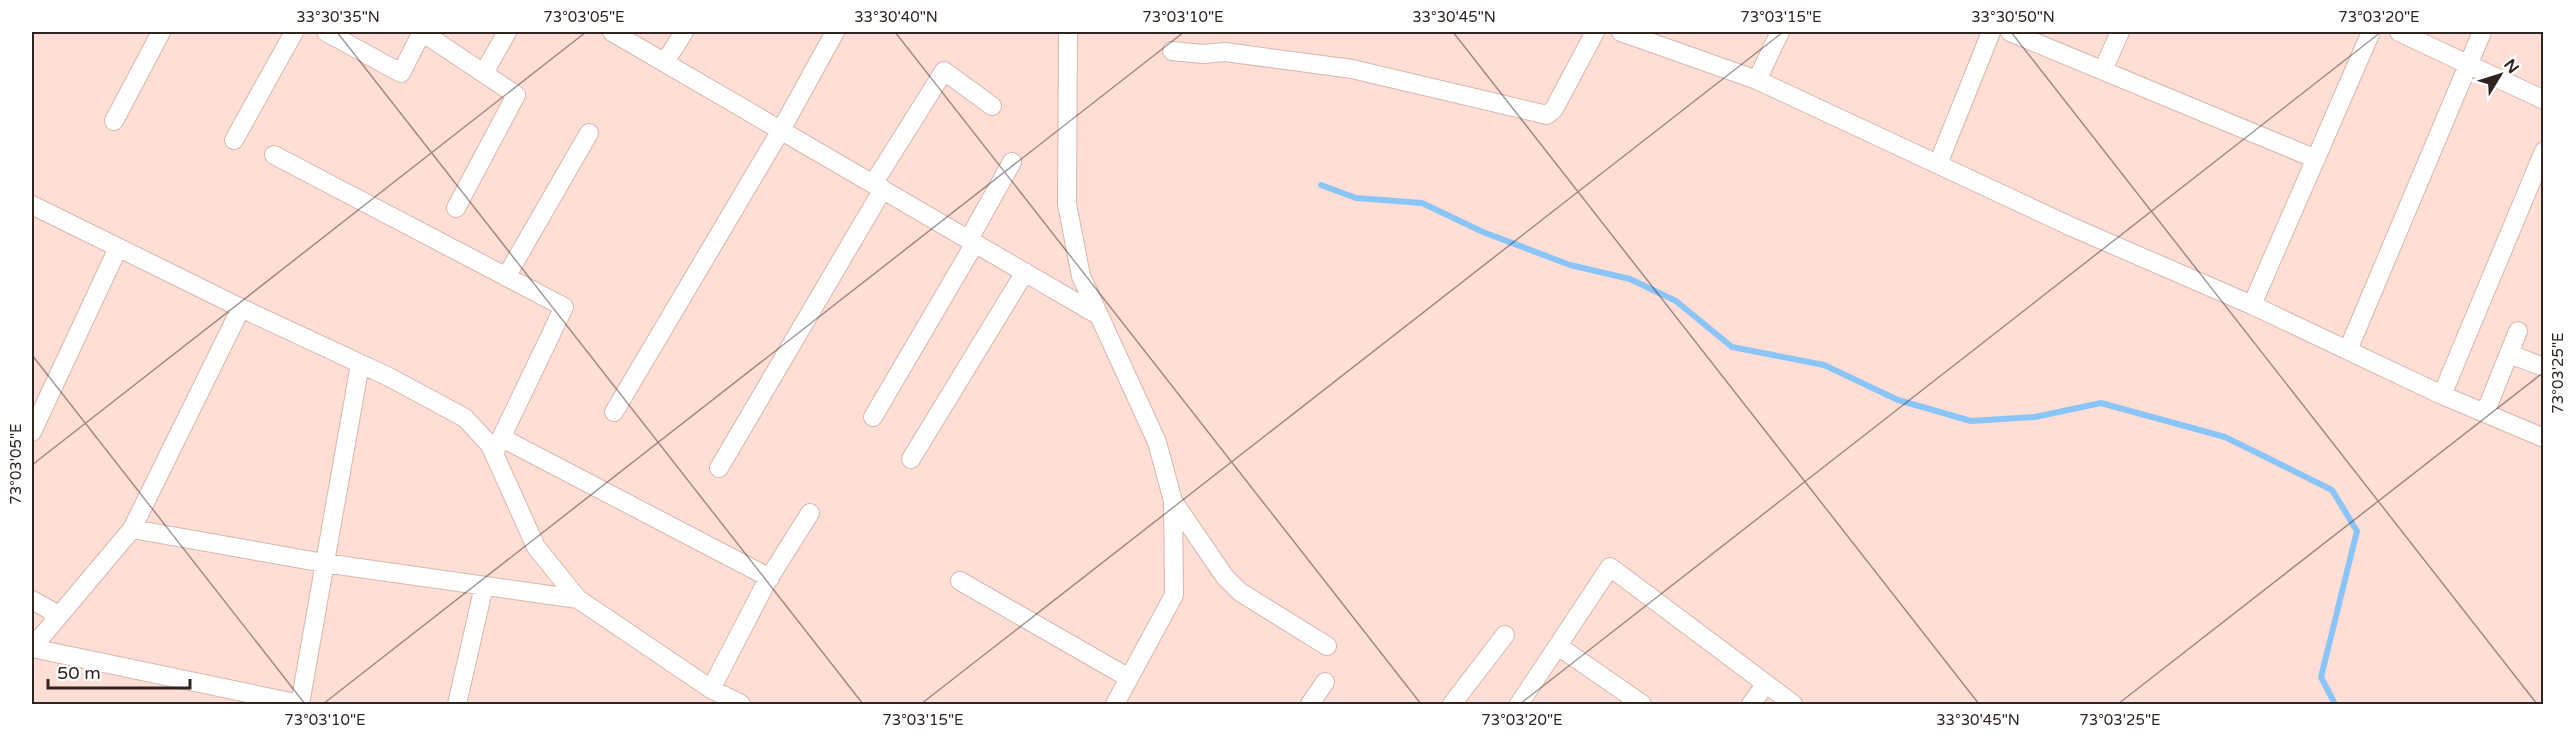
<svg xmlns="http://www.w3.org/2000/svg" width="2575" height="736" font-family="'Varela Round',sans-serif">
<rect width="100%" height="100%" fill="#ffded5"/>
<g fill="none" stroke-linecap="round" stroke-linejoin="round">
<path stroke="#8ac5f8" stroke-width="6" d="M1321 185 1356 198 1422 203 1483 232 1570 265 1630 279 1676 301 1732 347 1824 365 1898 400 1971 421 2035 417 2101 403 2225 437 2332 490 2357 531 2321 677 2335 704"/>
<g stroke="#d6b6ae" stroke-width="20">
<path id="minor" d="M326 32 401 73 422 32 516 95 456 208
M612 32 1098 315
M1068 32 1067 204 1081 276 1157 442 1173 501 1174 595 1115 704
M1621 32 1757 80 2072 227 2252 305 2442 395 2544 438
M2010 32 2316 159
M2399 32 2544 100
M1172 51 1203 54 1225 52 1352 69 1547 115 1554 109 1595 32
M665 62 684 32
M2103 70 2120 32
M484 73 507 32
M1757 80 1780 32
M114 121 161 32
M234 140 294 32
M274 155 564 307 494 453
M1938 164 1991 32
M873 184 944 71 992 106
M32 205 241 308 389 377 465 418 490 445 536 547 578 599 711 689 741 704
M969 239 1012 162
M506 277 589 133
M2252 305 2371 32
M2348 350 2482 32
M2509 354 2544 367
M2442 395 2544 151
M614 412 781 130 835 32
M2485 413 2518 331
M873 417 975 243
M32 432 118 248
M502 438 770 578
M911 459 1025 272
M719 468 883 189
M1173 501 1225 577 1240 592 1327 646
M132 529 324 563 578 599
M960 581 1129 678
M32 600 59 615
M1558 646 1642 704
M32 648 132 529 241 308
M32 648 300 704
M711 689 766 583 810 513
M300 704 360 364
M457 704 484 586
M1310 704 1325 682
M1452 704 1505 635
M1519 704 1610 567 1793 704
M1751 704 1765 685"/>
</g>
<use href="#minor" stroke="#fff" stroke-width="18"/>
</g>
<path fill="none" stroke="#302421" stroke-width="1.5" stroke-opacity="0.45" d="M337 32 863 704M895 32 1421 704M1453 32 1979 704M2011 32 2537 704M32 355 305 704M32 465 586 32M323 704 1184 32M921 704 1783 32M1520 704 2381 32M2118 704 2544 372"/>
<rect width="2575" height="736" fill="none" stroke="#ffffff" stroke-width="66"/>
<g transform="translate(2500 75) rotate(52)" stroke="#ffffff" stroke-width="4.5" paint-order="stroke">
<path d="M0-4.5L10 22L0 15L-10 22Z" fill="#302421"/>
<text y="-9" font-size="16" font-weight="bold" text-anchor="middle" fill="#302421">N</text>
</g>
<path d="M48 679v9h142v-9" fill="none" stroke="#302421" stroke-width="3"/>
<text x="57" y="679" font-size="18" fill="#302421" stroke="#ffffff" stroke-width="4.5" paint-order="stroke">50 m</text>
<rect x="33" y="33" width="2509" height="670" fill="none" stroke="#302421" stroke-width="2"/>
<g font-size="15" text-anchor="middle" fill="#302421">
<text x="338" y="22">33°30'35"N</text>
<text x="584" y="22">73°03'05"E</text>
<text x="896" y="22">33°30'40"N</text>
<text x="1183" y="22">73°03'10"E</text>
<text x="1454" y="22">33°30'45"N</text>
<text x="1781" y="22">73°03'15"E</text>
<text x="2013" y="22">33°30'50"N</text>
<text x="2379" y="22">73°03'20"E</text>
<text transform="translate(2558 373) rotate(-90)" y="5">73°03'25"E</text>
<text transform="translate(16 464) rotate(-90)" y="5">73°03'05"E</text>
<text x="325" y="725">73°03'10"E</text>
<text x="923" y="725">73°03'15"E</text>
<text x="1522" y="725">73°03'20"E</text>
<text x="1978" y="725">33°30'45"N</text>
<text x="2120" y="725">73°03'25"E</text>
</g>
</svg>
